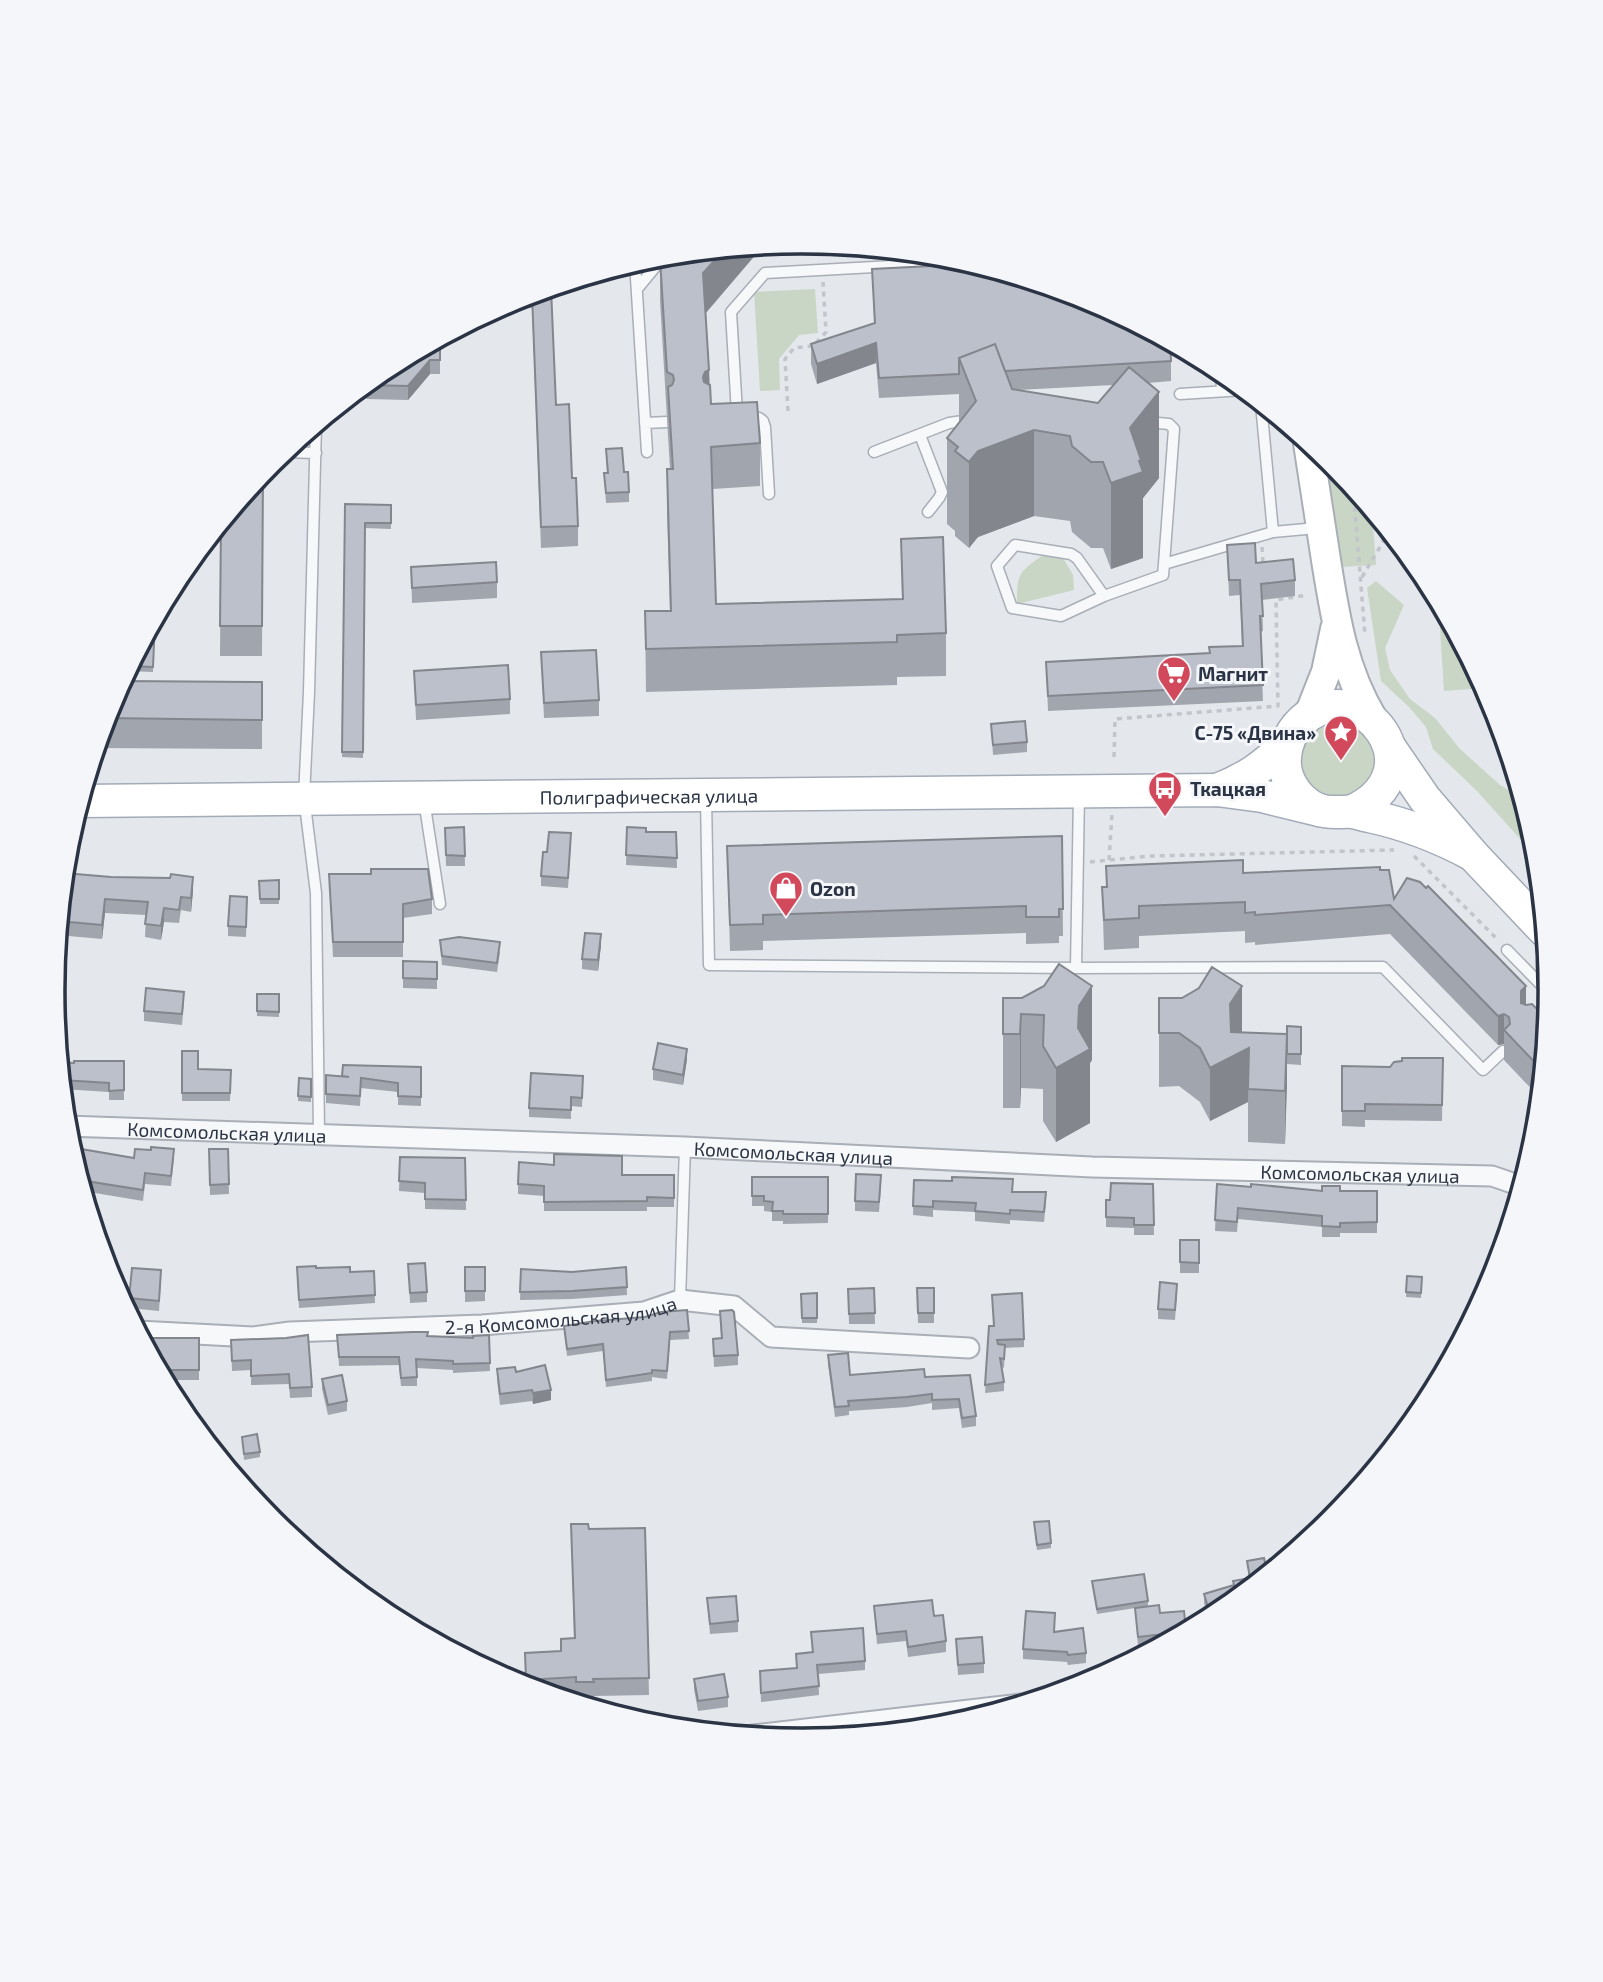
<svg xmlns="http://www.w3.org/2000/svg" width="1603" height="1982" font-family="'Exo 2',sans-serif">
<rect width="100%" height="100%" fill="#e4e7ec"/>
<path fill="#c9d6c5" d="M815 289 818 333 799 335 779 359 780 390 760 391 754 292Z
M1324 456 1331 462 1372 511 1376 565 1341 567Z
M1042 556H1062L1073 575 1074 590 1017 604C1017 575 1018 572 1042 556Z
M1376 581 1404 605 1385 648 1390 670 1410 699 1435 718 1460 749 1500 785 1521 797 1536 845 1538 859 1477 791 1433 749 1426 727 1409 707 1381 681 1367 588Z
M1444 612 1485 688 1444 691 1439 613Z
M1302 760a36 36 0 1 1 72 0a36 36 0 1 1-72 0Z"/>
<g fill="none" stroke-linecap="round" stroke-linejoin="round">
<g stroke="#a9aeb7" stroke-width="13">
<path id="service" d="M635 262 647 452
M637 289 665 255
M1221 371 1222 391
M1180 394 1244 390
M1261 404 1273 532
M737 413 731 312 765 273 965 262
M747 417 759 418 763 421 765 427 769 494
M1147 422 1169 424 1174 429 1164 564 1273 532 1317 528
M645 423 667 422
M316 425 309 692 304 797 316 893 319 1133
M920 435 942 492 939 498 928 512
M283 452 316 453
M874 452 949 423 970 420
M1104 596 1061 616 1012 608 997 566 1015 545 1071 554 1077 558 1104 596 1163 575 1164 564
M706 798 709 965 1076 968 1079 795
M424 800 440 904
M1507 950 1550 994
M1076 968 1383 967 1483 1070 1503 1051
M1534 1021 1549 1007
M680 1300 685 1147"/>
</g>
<g stroke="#a9aeb7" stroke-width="23">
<g id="minor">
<path id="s1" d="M66 1126 685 1147 1092 1167 1492 1176 1521 1186"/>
<path id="s2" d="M138 1331 253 1337 290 1332 482 1325 644 1312 680 1300 734 1306 771 1337 969 1348"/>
<path d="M753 1735 1020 1704"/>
</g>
</g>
<g stroke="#a9aeb7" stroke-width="32">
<path id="secondary" d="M1308 443C1314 482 1320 521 1326 560 1335 616 1343 670 1373 719
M1309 715 1326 672 1335 629"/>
</g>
<g stroke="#a3abb8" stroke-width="35">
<g id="primary">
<path d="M1390 748 1425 799 1473 855 1544 930"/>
<path d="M1217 790C1246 779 1266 765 1287 743"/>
<path id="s3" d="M80 801 1217 790 1262 796 1319 810"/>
<path d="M1351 812C1441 771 1359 669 1303 720 1292 730 1286 742 1285 757 1283 777 1295 796 1311 806 1325 815 1339 811 1353 812 1358 813 1363 815 1369 816 1407 824 1438 836 1473 855"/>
</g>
</g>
<path stroke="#c2c5cb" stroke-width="3.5" stroke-dasharray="5 5" stroke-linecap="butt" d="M788 411 785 359 794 348 813 346 826 332 823 282
M1353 487 1365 635
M1262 547 1263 564
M1362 577 1383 542V524
M1114 757 1115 719 1278 706 1276 600 1308 595
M1414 856 1498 940
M1109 860 1112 814
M1090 862 1151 856 1394 850"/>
<use href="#service" stroke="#f7f8fa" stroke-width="10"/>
<use href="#minor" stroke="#f7f8fa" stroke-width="19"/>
<use href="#secondary" stroke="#fff" stroke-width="28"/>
<use href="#primary" stroke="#fff" stroke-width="32"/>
</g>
<path fill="#a1a5ae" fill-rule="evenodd" d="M802 242 858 248 757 253 706 313 711 404 760 443V486L712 489 716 604 902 599 901 539 946 633V676L897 677V685L646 692 645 611H670L667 511V469H670L660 301V258H662V256Z
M872 269 1171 361V381L1148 383 1159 478 1143 498V558L1111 569 1103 548H1091L1072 532 1070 521 1034 516 978 537 969 548 955 536V531L947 524V438L959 422V394L879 398 876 363 817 384 811 364V344L874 323ZM1113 385 1098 403 1018 390Z
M551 288 556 405 572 478 578 526V546L541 548 532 308 495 310 515 299Z
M440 339V374H430L408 400 367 399 359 390 386 368Z
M606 449 624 472 629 492V502L606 503 604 473H607Z
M263 474 262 656H220L221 523Z
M345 504 391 505V529L365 528 363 758 342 757Z
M1227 545 1256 563 1295 580V596L1262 600 1263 631 1260 632 1263 701 1048 711 1046 662 1209 653 1242 646 1240 595 1229 596Z
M411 567 497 582V598L412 603Z
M155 619 153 672 127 671Z
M541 652 599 700V716L544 718Z
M414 671 510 699V714L416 720Z
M262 682V749L96 748 110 704Z
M991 724 1027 742V752L993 755Z
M464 827 465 866H446L445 828Z
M627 827 646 832H676L677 868 626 865Z
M1062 836 1063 936H1059V943L1026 944V933L763 941V950L730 951 727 846Z
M571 843 568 888 541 886V876L547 852Z
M1106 866 1243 873 1380 870 1394 899 1526 1005 1548 1020 1540 1098 1504 1060V1044L1498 1045 1390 934 1255 945V942L1245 943V931L1139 936V948L1104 950 1102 887H1106Z
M64 873 193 891 191 912 181 910 179 923 164 922 161 940 145 937 146 915 105 913 102 939 58 935Z
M329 874H371L432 899V914L403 918V957H333Z
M279 880V904H260L259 881Z
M247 907 246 937 228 936V926Z
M440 940 500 952 497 972 442 965Z
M601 945 598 971 582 969V959Z
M403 961 437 962V989L403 988Z
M1044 986 1092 1060 1090 1063V1123L1056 1142 1043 1121V1089L1021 1088 1020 1108H1003V998H1022Z
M257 994H279V1017L257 1016Z
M1159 998H1182L1242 1033 1286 1034 1301 1027V1065L1287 1064 1285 1144 1248 1142V1102L1210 1121 1200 1102 1179 1086 1159 1087Z
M184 1002 182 1025 144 1021V1011Z
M182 1051 198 1069 231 1070 230 1101H182Z
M1443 1058 1442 1121 1365 1120V1127L1342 1126V1066L1390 1067Z
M687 1059 683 1085 653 1080V1069Z
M124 1061V1100H109V1092L62 1089 59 1062 74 1063Z
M421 1067V1106L398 1105V1092L361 1088 360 1106 326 1103V1075L342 1076Z
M583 1076 582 1107 571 1106V1119L529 1117V1108Z
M299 1078 311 1079V1102L298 1101Z
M209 1149H228L229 1194 210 1195Z
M400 1157 465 1158 466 1210 425 1209V1193L399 1191Z
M134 1158 174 1159 171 1186 145 1184 143 1201 83 1191 78 1172Z
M622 1175H674V1207H647V1211H544V1196L518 1194V1184Z
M752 1177H828V1223L783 1224V1221H772V1212L764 1211V1206H752Z
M914 1180 1013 1192 1046 1202 1044 1222 1010 1220V1224L975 1221V1212L933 1210V1217L913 1215Z
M1153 1184 1154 1235H1134V1228L1106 1227V1200H1110Z
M1217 1184 1322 1191H1377V1233H1340V1237H1322V1227L1238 1219 1237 1232 1215 1231Z
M881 1186 879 1212 855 1211V1201Z
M1180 1240H1199V1273H1180Z
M408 1264 427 1292V1302L410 1303Z
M297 1267 350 1272 374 1271 375 1303 299 1308Z
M465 1267H485V1301L465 1302Z
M626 1267 627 1295 572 1299 520 1300 521 1269 572 1272Z
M1407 1276 1422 1277 1421 1298 1406 1297Z
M161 1281 159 1311 129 1308V1298Z
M874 1288 875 1324H849L848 1289Z
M917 1288H934V1323H918Z
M817 1293V1323H802L801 1294Z
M1177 1294 1175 1320 1158 1319V1309Z
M687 1310 689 1339 670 1340 667 1379 652 1377V1381L606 1387 603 1351 567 1356 564 1326 645 1317Z
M720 1311 738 1355V1365L714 1367 713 1339 721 1338Z
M989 1326 1024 1339V1347L1005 1348 1004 1368 1002 1367 1004 1382V1391L985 1393Z
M337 1335 427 1336 473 1338 489 1335 490 1371 453 1373V1370L417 1368V1386H401L399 1365 339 1366Z
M142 1338H199V1380H164Z
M231 1340 312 1387V1397L290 1398 289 1384 251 1385V1370L232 1371Z
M828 1355 850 1375 925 1377 970 1375 976 1416V1426L962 1428 959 1408 932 1410V1403L907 1407 849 1411V1415L835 1417 828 1364Z
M497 1369 516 1372 551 1400 533 1404 532 1401 500 1405 497 1379Z
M322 1379 347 1401V1411L328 1415 322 1389Z
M242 1437 260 1452V1457L244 1460Z
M1034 1522 1051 1543V1548L1037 1550Z
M571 1524 589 1529 645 1528 649 1695 594 1696V1699L576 1700V1694L556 1696 526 1686 525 1653 561 1651V1639H574Z
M1247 1561 1266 1567 1217 1614 1209 1619 1204 1603V1594L1233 1585V1581L1249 1578Z
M1092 1581 1148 1601V1606L1186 1631 1163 1643 1138 1646 1135 1608 1097 1614Z
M707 1598 738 1621V1632L710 1634Z
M874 1606 934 1616 946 1641V1652L908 1657 906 1641 877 1644Z
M1055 1631 1086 1653V1663L1068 1665 1067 1662 1023 1659V1649Z
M811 1632 865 1661V1670L818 1674 819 1695 761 1702 760 1671 797 1668 796 1654 812 1652Z
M956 1639 984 1663V1673L958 1675Z
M694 1679 728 1697V1707L698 1711 694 1689Z"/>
<path fill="#83868d" d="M757 246V253L703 316V273L724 250Z
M876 343V363L817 384V364Z
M430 360V374L408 400V386Z
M709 370V413L703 377 705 372Z
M1159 392V478L1143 498V558L1111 569V483L1130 428Z
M1034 430V516L978 537 969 548V462L978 451Z
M193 877V891L191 912V898Z
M105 899V913L102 939V925Z
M164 908V922L161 940V926Z
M601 934V945L598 971V960Z
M1092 986V1060L1090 1063V1123L1056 1142V1068L1079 1006Z
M1242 986V1039L1230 1057V1004Z
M1526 986V1016L1521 1021V991Z
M1021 1014V1088L1020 1108V1034Z
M1504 1014V1044L1498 1045V1016Z
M1287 1034V1087L1285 1144V1091Z
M1249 1048 1248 1102 1210 1121V1068Z
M687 1049V1059L683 1085V1075Z
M551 1390V1400L533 1404V1393Z"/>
<path fill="#bbc0ca" stroke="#83868d" stroke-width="2" d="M724 250 703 273 709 370 705 372 703 377 704 382 710 385 711 404 757 402 760 443 711 447 716 604 903 599 901 539 943 537 946 633 897 635V642L646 649 645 611H671L667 469H673L668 387 672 385 674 380 673 375 667 372 660 258H662V256Z
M971 264 1088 299 1170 343 1171 361 1005 371 995 344 959 358V374L879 378 876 343 817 364 811 344 875 323 872 269Z
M551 288 556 405 569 404 572 478H576L578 526 541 527 532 294Z
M440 339V360H430L408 386 367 385 366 384 386 368Z
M995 344 1012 389 1098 403 1129 367 1159 392 1130 428 1141 460 1139 461 1143 472 1111 483 1103 462H1091L1072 446 1070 436 1034 430 978 451 969 462 955 451 958 447 947 438 976 401 959 358Z
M622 448 624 472H628L629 492 606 493 604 473H608L606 449Z
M262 474H263L262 626H220L221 523Z
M345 504 391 505V523H365L363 752H342Z
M1255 543 1256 563 1293 559 1295 580 1261 584 1263 616H1260L1263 685 1048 696 1046 662 1210 653 1209 647 1243 646 1240 580H1229L1227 545Z
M496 562 497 582 412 588 411 567Z
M155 620 153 667 130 666Z
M596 650 599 700 544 703 541 652Z
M508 665 510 699 416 705 414 671Z
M122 681 262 682V720L105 718 110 704Z
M1025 721 1027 742 993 745 991 724Z
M464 827 465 856 446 855 445 828Z
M627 827 646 828V832H676L677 858 626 855Z
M549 832 571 833 568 878 541 876 543 852H547Z
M1062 836 1063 909H1059V917H1026V906L763 915V924L730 925 727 846Z
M1243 860V873L1380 867V870H1389L1394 899 1407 878 1420 882 1426 888 1428 886 1526 986 1521 991V1003L1526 1005 1532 1004 1548 1020 1543 1071 1504 1030 1510 1024 1509 1017 1504 1014 1498 1016 1390 905 1255 915V912L1245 913V902L1139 906V918L1104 920 1102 887H1107L1106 866Z
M371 869H428L432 899 403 904V942H333L329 874H371Z
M64 873 111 877 170 878 171 874 193 877 191 898 181 897 179 910 164 908 161 926 145 924 148 902 105 899 102 925 59 921Z
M279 880V899H260L259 881Z
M230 896 247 897 246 927 228 926Z
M585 933 601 934 598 960 582 959Z
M459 937 500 942 497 963 442 956 440 940Z
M403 961 437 962V979L403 978Z
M1059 964 1092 986 1079 1006 1078 1028 1090 1049 1056 1068 1043 1046 1044 1015 1021 1014 1020 1034H1003V998H1022L1044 986Z
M1212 967 1242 986 1230 1004 1231 1032 1287 1034 1285 1091 1248 1089 1249 1048 1210 1068 1200 1048 1179 1033H1159V998H1182L1199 988Z
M146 988 184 992 182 1014 144 1011Z
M257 994H279V1012L257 1011Z
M1287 1026 1301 1027V1054H1287Z
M658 1043 687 1049 683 1075 653 1069Z
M182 1051H198V1069L231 1070 230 1093H182Z
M1402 1058H1443L1442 1105 1365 1104V1111H1342V1066L1390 1067 1394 1062 1402 1061Z
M74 1061H124V1090L109 1091V1083L62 1080 61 1082 59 1062 74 1063Z
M343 1065 421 1067V1097L398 1096V1083L361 1078 360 1096 326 1094V1075L349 1077 342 1076Z
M531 1073 583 1076 582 1098 571 1097V1110L529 1108Z
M299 1078 311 1079V1097L298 1096Z
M151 1147 174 1149 171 1176 145 1173 143 1190 80 1180 78 1172 81 1149 134 1158 135 1149 151 1150Z
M209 1149H228L229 1184 210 1185Z
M554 1154 622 1156V1175H674V1198L647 1197V1201L544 1202V1186L518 1184 519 1162 554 1165Z
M400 1157 465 1158 466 1200 425 1199V1183L399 1181Z
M856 1174 881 1175 879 1202 855 1201Z
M752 1177H828V1214H783V1211H772L773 1202 764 1201V1196H752Z
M952 1177 1013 1179 1012 1192H1046L1044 1212 1010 1210V1214L975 1211 976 1203 933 1201V1207L913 1206 914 1180 952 1181Z
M1111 1183 1153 1184 1154 1225H1134V1218L1106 1217V1200H1110Z
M1217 1184 1251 1187V1184L1322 1191V1186H1340V1191H1377V1222L1340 1223V1227L1322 1226V1216L1238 1208 1237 1222 1215 1220Z
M1180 1240H1199V1263L1180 1262Z
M425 1263 427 1292 410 1293 408 1264Z
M316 1266V1268L350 1267V1272L374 1271 375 1295 299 1300 297 1267Z
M465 1267H485V1291H465Z
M626 1267 627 1287 572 1291 520 1292 521 1269 572 1272Z
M132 1268 161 1270 159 1301 129 1298Z
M1407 1276 1422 1277 1421 1293 1406 1292Z
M1160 1282 1177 1284 1175 1310 1158 1309Z
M874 1288 875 1313 849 1314 848 1289Z
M917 1288H934V1313H918Z
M817 1293V1318H802L801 1294Z
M1022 1293 1024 1339 997 1340 998 1344 1005 1345 1004 1359 1000 1358 1004 1382 985 1385 989 1326H994L992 1295Z
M687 1310 689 1331 670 1332 667 1371 652 1370V1373L606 1380 603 1344 567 1349 564 1326 595 1321 645 1317 661 1312Z
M732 1310 734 1312 738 1355 714 1356 713 1339 722 1338 720 1311Z
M413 1332H428L427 1336 473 1338V1336L489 1335 490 1363 453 1364V1361L416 1359 417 1377 401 1378 399 1357H339L337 1335Z
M308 1335 312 1387 290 1388 289 1374 251 1376V1360L232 1361 231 1340 286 1338Z
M142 1338H199V1370H163V1377Z
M848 1353 850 1375 924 1369 925 1377 970 1375 976 1416 962 1418 959 1399 932 1400V1394L907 1397 848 1401 849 1406 835 1407 828 1355Z
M545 1365 551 1390 533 1393 532 1390 500 1394 497 1369 515 1367 516 1372Z
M342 1375 347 1401 328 1405 322 1379Z
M257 1434 260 1452 244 1454 242 1437Z
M1049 1521 1051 1543 1037 1545 1034 1522Z
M571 1524H588L589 1529 645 1528 649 1678 593 1679 594 1682H576V1677L526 1680 525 1653 561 1651V1639L575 1638Z
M1264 1558 1266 1567 1277 1565 1217 1614 1211 1617 1204 1594 1234 1585 1233 1581 1250 1578 1247 1561Z
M1144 1574 1148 1601 1097 1609 1092 1581Z
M736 1596 738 1621 710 1624 707 1598Z
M932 1600 934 1616 943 1615 946 1641 908 1647 906 1631 877 1634 874 1606Z
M1159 1605 1160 1613 1184 1611 1186 1631 1183 1632 1138 1637 1135 1608Z
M1026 1611 1055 1613 1054 1632 1083 1628 1086 1653 1068 1655 1067 1652 1023 1649Z
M863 1628 865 1661 817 1665 819 1686 761 1693 760 1671 797 1668 796 1654 813 1652 811 1632Z
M982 1637 984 1663 958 1665 956 1639Z
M496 1664 497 1673 482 1665Z
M724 1674 728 1697 698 1701 694 1679Z"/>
<defs>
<g id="supermarket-pin" transform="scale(1.75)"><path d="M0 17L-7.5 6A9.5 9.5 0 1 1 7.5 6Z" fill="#d1495b" stroke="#f4f6f9"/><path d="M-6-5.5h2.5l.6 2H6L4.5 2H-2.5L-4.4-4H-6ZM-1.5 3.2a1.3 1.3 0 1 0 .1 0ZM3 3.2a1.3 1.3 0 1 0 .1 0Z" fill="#fff"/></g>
<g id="sight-pin" transform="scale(1.75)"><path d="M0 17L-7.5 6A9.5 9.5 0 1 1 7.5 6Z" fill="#d1495b" stroke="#f4f6f9"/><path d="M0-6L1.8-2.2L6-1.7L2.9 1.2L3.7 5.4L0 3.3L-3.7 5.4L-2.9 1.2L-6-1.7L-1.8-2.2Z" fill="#fff"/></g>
<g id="bus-pin" transform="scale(1.75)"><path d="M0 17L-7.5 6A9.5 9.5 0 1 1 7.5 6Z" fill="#d1495b" stroke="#f4f6f9"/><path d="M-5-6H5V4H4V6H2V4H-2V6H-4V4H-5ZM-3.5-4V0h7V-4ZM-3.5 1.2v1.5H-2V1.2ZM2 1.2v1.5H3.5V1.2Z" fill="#fff"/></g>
<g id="shop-pin" transform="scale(1.75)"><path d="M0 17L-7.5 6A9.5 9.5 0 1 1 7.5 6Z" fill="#d1495b" stroke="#f4f6f9"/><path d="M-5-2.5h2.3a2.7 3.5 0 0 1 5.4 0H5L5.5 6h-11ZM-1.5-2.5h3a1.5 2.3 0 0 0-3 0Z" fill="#fff"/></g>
</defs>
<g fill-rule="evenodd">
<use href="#supermarket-pin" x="1174" y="673"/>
<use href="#sight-pin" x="1341" y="732"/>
<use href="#bus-pin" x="1165" y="788"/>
<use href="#shop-pin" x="786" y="888"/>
</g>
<g text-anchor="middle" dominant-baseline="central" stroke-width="6" stroke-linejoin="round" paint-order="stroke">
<g font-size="19" font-weight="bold" fill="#2b3445" stroke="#f4f6f9" text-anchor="start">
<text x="1198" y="673">Магнит</text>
<text x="1316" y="732" text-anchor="end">С-75 «Двина»</text>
<text x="1190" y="788">Ткацкая</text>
<text x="810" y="888">Ozon</text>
</g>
<g font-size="19" fill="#2b3445" stroke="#f4f6f9">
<text stroke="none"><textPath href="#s3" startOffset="569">Полиграфическая улица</textPath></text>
<text stroke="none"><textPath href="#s1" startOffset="161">Комсомольская улица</textPath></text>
<text stroke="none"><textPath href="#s1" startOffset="728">Комсомольская улица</textPath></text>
<text stroke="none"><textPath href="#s1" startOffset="1295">Комсомольская улица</textPath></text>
<text stroke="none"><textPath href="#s2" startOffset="424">2-я Комсомольская улица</textPath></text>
</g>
</g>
<path d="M0 0H1603V1982H0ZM801 254H802A736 736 0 0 1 1538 990V992A736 736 0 0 1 802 1728H801A736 736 0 0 1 65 992V990A736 736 0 0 1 801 254Z" fill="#f4f6f9" fill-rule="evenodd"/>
<path fill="none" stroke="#2b3445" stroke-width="3.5" d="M801 254H802A736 736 0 0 1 1538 990V992A736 736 0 0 1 802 1728H801A736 736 0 0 1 65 992V990A736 736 0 0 1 801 254Z"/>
</svg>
